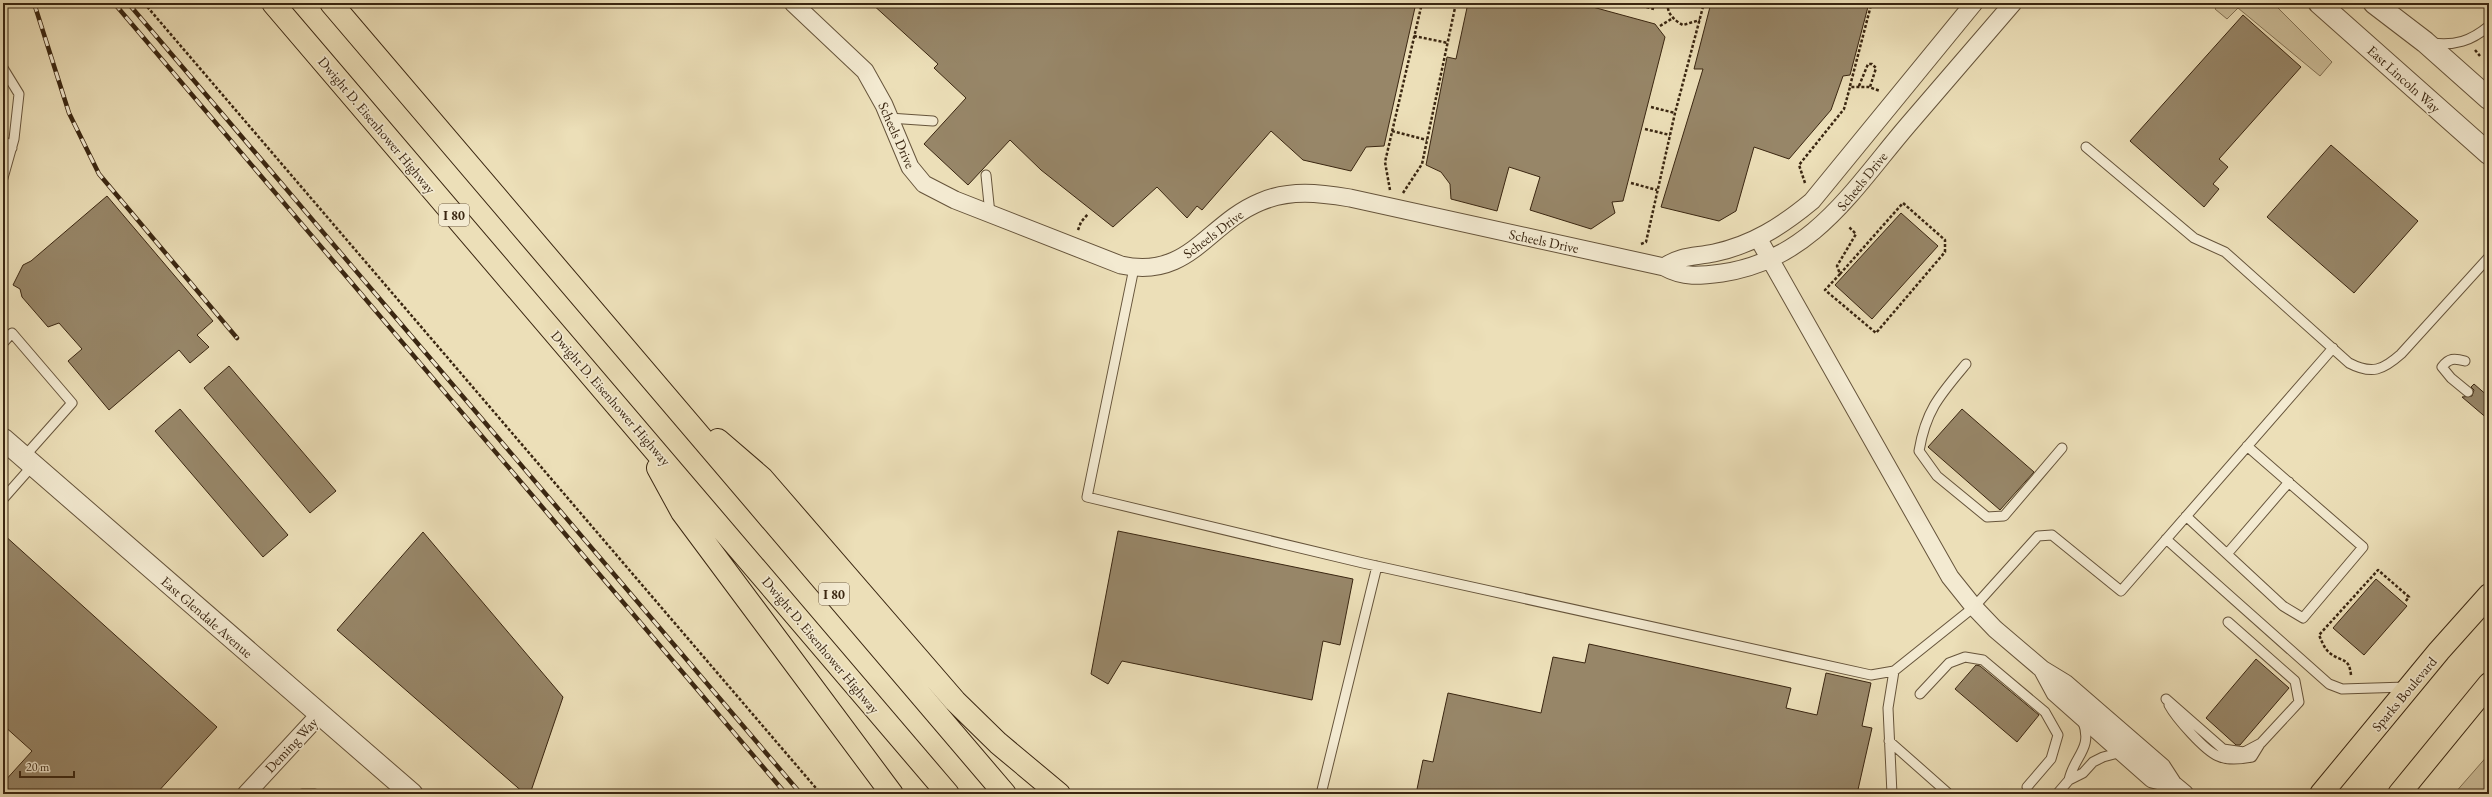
<svg xmlns="http://www.w3.org/2000/svg" width="2492" height="797" font-family="'EB Garamond',serif">
<rect width="100%" height="100%" fill="#ecdfb8"/>
<filter id="stains"><feTurbulence type="fractalNoise" baseFrequency=".005" numOctaves="4"/><feColorMatrix values="0 0 0 0 .2 0 0 0 0 .09 0 0 0 0 .02 0 0 0 .5 -.17"/></filter>
<radialGradient id="worn" r=".72"><stop offset=".6" stop-color="#630" stop-opacity="0"/><stop offset="1" stop-color="#630" stop-opacity=".3"/></radialGradient>
<path fill="#cec09c" stroke="#847356" d="M2220 3H2273L2332 62 2320 76 2238 8 2227 19 2215 9Z
M2489 754V794H2454Z"/>
<path fill="#978668" stroke="#3a2611" d="M871 3H1416L1384 146 1366 147 1351 171 1303 160 1271 131 1202 210 1197 206 1187 218 1157 187 1113 227 1041 170 1010 140 968 185 924 144 966 98 934 68 938 64Z
M1468 3H1578L1655 24 1665 37 1623 201 1612 202 1615 213 1591 229 1530 210 1540 177 1509 167 1497 211 1451 199 1450 184 1441 172 1426 165 1447 57 1456 59Z
M1711 3H1869L1850 75 1843 76 1831 110 1789 159 1754 147 1736 211 1719 221 1661 207 1703 69H1694Z
M2243 15 2301 67 2219 159 2228 167 2213 184 2219 189 2204 207 2130 141Z
M2331 145 2418 221 2354 293 2267 217Z
M107 196 213 321 197 335 209 347 190 363 179 350 109 410 68 361 82 349 59 323 48 327 22 297 20 289 13 285 23 265 31 261Z
M1901 213 1938 246 1872 319 1835 285Z
M229 366 336 491 310 513 204 388Z
M2474 384 2489 397V420L2462 397 2472 396 2474 390 2471 387Z
M180 409 288 535 263 557 155 431Z
M1962 409 2034 472 2000 510 1928 447Z
M1118 531 1353 579 1340 645 1323 641 1312 700 1122 661 1108 684 1091 674Z
M423 532 563 697 530 794H525L337 630Z
M3 534 217 727 156 794H3V783L32 751 3 725Z
M2376 579 2407 606 2364 655 2333 628Z
M1589 644 1791 688 1786 708 1817 715 1826 673 1871 683 1862 726 1872 728 1857 794H1416L1423 760 1433 762 1448 693 1541 713 1553 657 1585 663Z
M2256 659 2289 688 2240 745H2236L2206 718Z
M1976 665 1980 666 2039 715 2017 742 1955 689Z"/>
<g fill="none" stroke-linecap="round" stroke-linejoin="round">
<g stroke="#66543b" stroke-width="11">
<path id="service" d="M2432 43C2455 46 2471 41 2489 26
M3 68 19 94 14 139 3 178
M889 118 933 121
M3 140 12 148
M2086 147 2194 238 2225 252 2349 363C2372 375 2383 370 2401 354L2489 257
M986 175 990 214
M1134 268 1087 497 1363 563 1871 675 1894 671 1974 607 2038 536 2052 535 2121 591 2333 348
M3 343 12 333 72 403 24 457
M2465 361C2454 358 2449 358 2442 367L2451 378 2468 392
M1966 364C1940 395 1926 410 1919 451L1937 476 1987 517 2004 516 2062 448
M3 499 33 465
M2186 516 2283 606 2303 618 2363 547 2247 446
M2166 539 2329 684 2342 689 2406 687
M2227 554 2289 482
M1920 694 1949 663 1965 657 1983 660 2045 712 2058 735 2051 759 2027 787
M2166 699 2223 749 2244 752 2261 743 2299 702 2295 681 2228 622
M2169 705C2176 718 2205 751 2218 756 2228 761 2242 759 2252 757L2260 744
M1889 741 1949 794
M2069 780C2074 756 2093 749 2083 722
M302 794H315
M1321 794 1377 566
M1892 794 1888 708 1894 671
M2057 794 2069 780 2083 773 2093 762 2103 757 2122 752"/>
</g>
<g stroke="#66543b" stroke-width="19">
<path id="minor" d="M793 3 865 71 884 105 910 167 924 184 955 200 1121 265C1189 280 1207 224 1260 202 1290 189 1320 193 1350 198L1664 267C1684 278 1700 276 1722 273 1812 260 1854 188 1908 125 1943 84 1978 44 2013 3
M1758 238 1950 577 1974 607 1995 629 2042 669 2065 683 2162 767 2173 784 2185 794
M1664 267C1681 255 1695 257 1714 253 1752 245 1782 226 1812 201L1974 3
M2042 669 2055 693 2152 779 2173 784
M246 794 320 714"/>
</g>
<g stroke="#66543b" stroke-width="23">
<path id="tertiary" d="M2319 3 2489 154
M2374 3 2425 42 2489 99
M3 439 412 794"/>
</g>
<g stroke="#3a2611" stroke-width="24">
<path id="primary" d="M2321 794 2439 651 2489 595
M2399 794 2489 684"/>
</g>
<g stroke="#3a2611" stroke-width="24">
<path id="motorway" d="M273 3 948 794
M331 3 1005 794
M718 440 762 478 955 701 998 743 1059 794
M658 468 682 512 892 794"/>
</g>
<path stroke="#3a2611" stroke-width="2.5" stroke-dasharray="3 2" stroke-linecap="butt" d="M144 3 821 794
M1632 3 1654 9
M1668 3C1666 13 1675 21 1683 25L1700 20
M1660 26 1673 18
M1414 36 1448 43
M2475 50 2480 56
M1850 86 1871 5
M1859 86 1868 64H1872L1876 68 1870 87
M1651 107 1675 113
M1645 129 1670 135
M1392 131 1427 140
M1631 183 1657 190
M1805 183 1799 165 1844 109 1850 87H1869L1880 91
M1390 190 1385 162 1422 3
M1403 193 1422 164 1456 3
M1078 230 1081 222 1088 214
M1641 244 1646 242 1675 113 1704 3
M1840 274 1903 203 1945 240V252L1876 333 1825 290 1840 274 1837 266 1856 234 1848 226
M2351 675C2349 657 2342 662 2331 654 2325 650 2322 642 2319 635L2378 570 2409 597 2405 602"/>
<use href="#service" stroke="#f3ead1" stroke-width="9"/>
<use href="#minor" stroke="#f3ead1" stroke-width="17"/>
<use href="#tertiary" stroke="#f3ead1" stroke-width="21"/>
<use href="#primary" stroke="#ecdfb8" stroke-width="22"/>
<use href="#motorway" stroke="#ecdfb8" stroke-width="22"/>
<g stroke="#3a2611" stroke-width="4.5">
<path id="rail" d="M34 3 69 113 99 174 237 338
M114 3 786 794
M128 3 801 794
M752 794H753"/>
</g>
<use href="#rail" stroke="#f3ead1" stroke-width="3" stroke-dasharray="9" stroke-linecap="butt"/>
</g>
<g text-anchor="middle" dominant-baseline="central" stroke-width="3.5" stroke-linejoin="round" paint-order="stroke">
<g fill="#f3ead1" stroke="#72614b" stroke-width="1">
<rect x="439" y="204" width="30" height="22" rx="3"/>
<rect x="819" y="583" width="30" height="22" rx="3"/>
</g>
<g font-size="13" font-weight="bold" fill="#3a2611">
<text x="454" y="215">I 80</text>
<text x="834" y="594">I 80</text>
</g>
<g font-size="14" fill="#3a2611" stroke="#f3ead1">
<text transform="translate(2404 79) rotate(42)">East Lincoln Way</text>
<text transform="translate(377 125) rotate(50)">Dwight D. Eisenhower Highway</text>
<text transform="translate(897 135) rotate(66)">Scheels Drive</text>
<text transform="translate(1862 181) rotate(-51)">Scheels Drive</text>
<text transform="translate(1213 234) rotate(-37)">Scheels Drive</text>
<text transform="translate(1544 241) rotate(12)">Scheels Drive</text>
<text transform="translate(611 398) rotate(49)">Dwight D. Eisenhower Highway</text>
<text transform="translate(207 617) rotate(41)">East Glendale Avenue</text>
<text transform="translate(821 645) rotate(50)">Dwight D. Eisenhower Highway</text>
<text transform="translate(2404 694) rotate(-50)">Sparks Boulevard</text>
<text transform="translate(291 745) rotate(-47)">Deming Way</text>
</g>
</g>
<rect width="2492" height="797" fill="none" stroke="#ecdfb8" stroke-width="16"/>
<rect x="4" y="4" width="2484" height="789" fill="none" stroke="#3a2611" stroke-width="2"/>
<rect x="8" y="8" width="2476" height="781" fill="none" stroke="#3a2611"/>
<path d="M20 771v6h54v-6" fill="none" stroke="#3a2611" stroke-width="2"/>
<text x="26" y="771" font-size="12" fill="#3a2611" stroke="#f3ead1" stroke-width="3" paint-order="stroke">20 m</text>
<rect width="100%" height="100%" filter="url(#stains)"/>
<rect width="100%" height="100%" fill="url(#worn)"/>
</svg>
